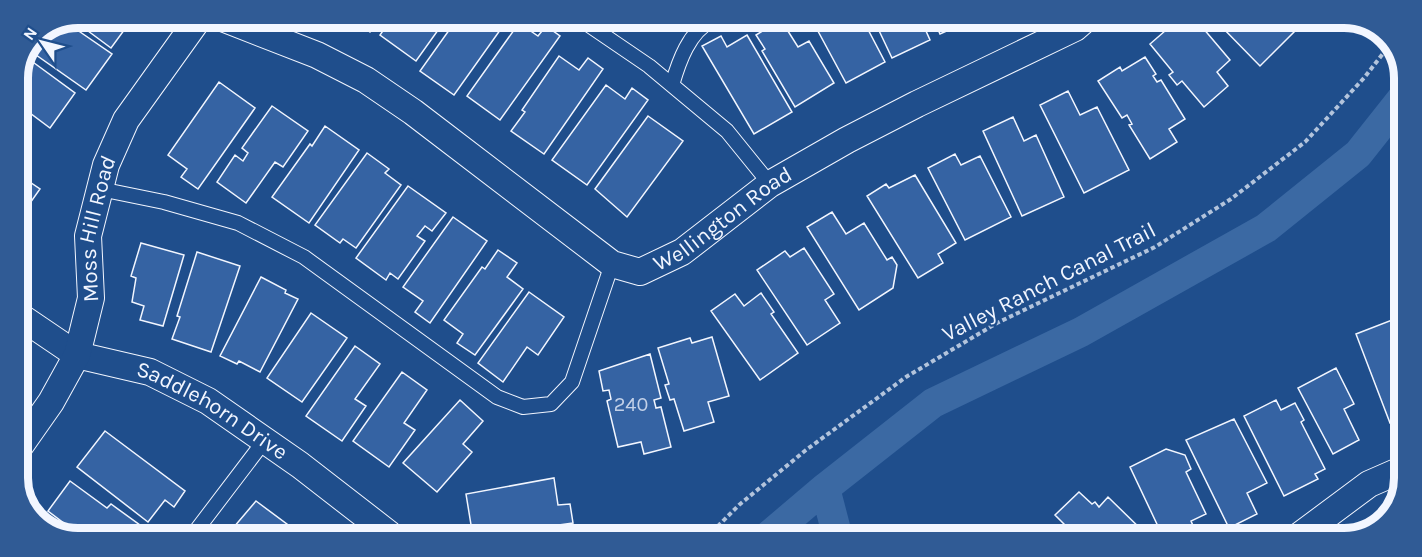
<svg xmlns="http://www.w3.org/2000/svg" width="1422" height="557" font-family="Karla,sans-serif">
<rect width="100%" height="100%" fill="#1f4e8c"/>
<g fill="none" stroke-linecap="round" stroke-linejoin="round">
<path stroke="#3b69a3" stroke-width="30" d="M825 488 838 538
M766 538 825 488 933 403 1081 332 1266 228 1358 154 1404 96"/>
</g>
<path fill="#3563a3" stroke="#f2f6ff" stroke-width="1.5" d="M78 18H133L111 48 80 25 83 22Z
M351 19H379L370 32Z
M391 19H446L416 61 380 35Z
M457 19H508L454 95 420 71Z
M781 20 798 47 809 41 834 83 795 107 762 51 765 49 756 35Z
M812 20H863L885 62 846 83Z
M874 20H921L930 40 892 58Z
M934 20H971L940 34Z
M1188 21H1197L1230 60 1217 72 1228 86 1204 107 1182 81 1177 85 1169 75 1173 72 1150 44 1173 24 1178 30Z
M1216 21H1290L1298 28 1260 66Z
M67 23 112 54 86 90 29 50 36 35Z
M519 23 538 36 546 26 560 36 500 120 467 96Z
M747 35 792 112 754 134 702 46 721 36 727 47Z
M559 56 579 70 588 58 603 69 544 154 511 131 525 112 522 110Z
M26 57 75 93 50 128 18 104V75Z
M1145 57 1156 74 1153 76 1157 82 1161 80 1185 119 1169 129 1177 142 1150 159 1129 125 1132 124 1127 115 1122 118 1098 81 1120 67 1122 71Z
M219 82 255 108 198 189 181 177 187 169 168 155Z
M606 85 625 99 632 88 648 100 587 185 552 160Z
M1068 91 1080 115 1097 107 1129 170 1084 193 1040 105Z
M272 106 308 131 283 167 275 162 246 203 217 182 235 155 243 161 248 153 242 148Z
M648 116 683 141 627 217 595 189Z
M1013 117 1024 141 1036 135 1064 197 1022 216 983 131Z
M325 126 359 150 309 223 272 197 310 144 312 146Z
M367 153 389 169 385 173 401 185 356 248 343 239 340 243 315 225Z
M955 154 961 165 980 156 1011 217 965 240 928 168Z
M18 174 40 189 18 220 28 227 18 241Z
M915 175 956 243 938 254 943 263 918 278 867 196 886 184 889 188Z
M408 186 446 213 432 231 425 226 417 236 425 241 398 279 390 273 386 280 356 258Z
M832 212 846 234 864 223 887 260 892 257 897 265 893 288 859 310 807 227Z
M453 217 487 241 430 323 415 312 423 301 403 287Z
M141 243 184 255 163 326 140 320 144 306 132 302 136 278 131 276Z
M804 248 834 294 825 300 840 323 807 345 757 270 785 251 790 257Z
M498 250 517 263 507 277 523 289 475 355 457 343 463 334 444 320 482 267 485 269Z
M197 252 240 266 211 352 172 339 180 317 177 316Z
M261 277 286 290 285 293 298 299 260 372 239 361 237 364 220 356Z
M529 292 564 317 538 355 527 347 503 382 478 363Z
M761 293 774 312 771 314 798 353 760 380 711 311 735 294 744 306Z
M311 313 347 338 302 402 267 378Z
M1392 320 1402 324 1401 419 1390 423 1356 334Z
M712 337 729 396 708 402 714 422 684 431 674 399 670 400 665 385 669 384 658 348 690 338 692 343Z
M355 346 380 364 355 399 366 406 342 441 306 416Z
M650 354 661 398 654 400 656 408 661 407 671 447 644 454 641 442 618 447 607 401 611 399 609 390 603 391 599 371Z
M1336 368 1354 404 1344 409 1359 440 1333 454 1298 388Z
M402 372 427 390 404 423 415 430 389 467 353 441Z
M460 400 483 421 463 444 472 452 437 492 403 463Z
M1276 400 1281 410 1295 403 1304 420 1301 422 1325 469 1315 474 1318 479 1284 496 1244 416Z
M1234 419 1267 483 1247 493 1257 514 1229 528 1186 440Z
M105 431 185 491 174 507 165 500 148 522 77 467Z
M1166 449 1185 455 1191 469 1186 472 1206 514 1191 521 1199 539H1164L1130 467Z
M554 478 558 505 570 504 573 523 473 537 466 494Z
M70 481 107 508 111 504 144 528 138 536H81L48 511Z
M1079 492 1092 504 1095 502 1099 507 1108 497 1149 537 1078 538 1055 515Z
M256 501 303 536H230L228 534Z"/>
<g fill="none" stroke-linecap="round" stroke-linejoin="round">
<g stroke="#f2f6ff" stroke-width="16">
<path id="lane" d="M580 19 649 66 727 131 770 184
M672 85C679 61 689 32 712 20
M100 189 164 202 238 223 304 257 497 397 523 407 551 404 572 382 612 264
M192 536 265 440"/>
</g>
<g stroke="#f2f6ff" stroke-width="28">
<g id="street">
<path id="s1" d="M222 18 317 55 366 80 413 112 612 264 640 272 682 252 770 184 847 140 917 104 1075 28 1083 21"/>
<path id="s2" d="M18 315 77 355 150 372 208 401 300 465 389 534V537"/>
<path id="s3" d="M18 449 51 402 77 355 91 298 88 236 106 165 126 120 199 18"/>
<path d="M1295 539 1369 484 1401 470"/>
</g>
</g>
<path stroke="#b3c4dc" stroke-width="4" stroke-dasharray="4.5 3" stroke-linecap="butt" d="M707 537 739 505 806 450 906 377 997 323 1155 247 1231 199 1305 142 1364 78 1392 42"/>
<use href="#lane" stroke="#1f4e8c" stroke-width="14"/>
<use href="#street" stroke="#1f4e8c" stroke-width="26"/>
</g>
<g text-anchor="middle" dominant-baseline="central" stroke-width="4.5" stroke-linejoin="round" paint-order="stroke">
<g font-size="20" fill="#c3d1e8">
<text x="631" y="404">240</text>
</g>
<g font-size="22" fill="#f2f6ff" stroke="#1f4e8c">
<text stroke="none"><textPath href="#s1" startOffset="592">Wellington Road</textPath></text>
<text stroke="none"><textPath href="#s3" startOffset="240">Moss Hill Road</textPath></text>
<text transform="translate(1049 282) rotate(-27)">Valley Ranch Canal Trail</text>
<text stroke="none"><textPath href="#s2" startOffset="219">Saddlehorn Drive</textPath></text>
</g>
</g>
<path d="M0 0H1422V557H0ZM78 28H1344A50 50 0 0 1 1394 78V478A50 50 0 0 1 1344 528H78A50 50 0 0 1 28 478V78A50 50 0 0 1 78 28Z" fill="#305b95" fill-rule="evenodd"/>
<path fill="none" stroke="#f2f6ff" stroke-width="8" d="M78 28H1344A50 50 0 0 1 1394 78V478A50 50 0 0 1 1344 528H78A50 50 0 0 1 28 478V78A50 50 0 0 1 78 28Z"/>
<g transform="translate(42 42) rotate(305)" stroke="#1f4e8c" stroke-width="4.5" paint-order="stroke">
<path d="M0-4.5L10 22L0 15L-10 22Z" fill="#f2f6ff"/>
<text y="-9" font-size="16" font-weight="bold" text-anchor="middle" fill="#f2f6ff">N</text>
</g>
</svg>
